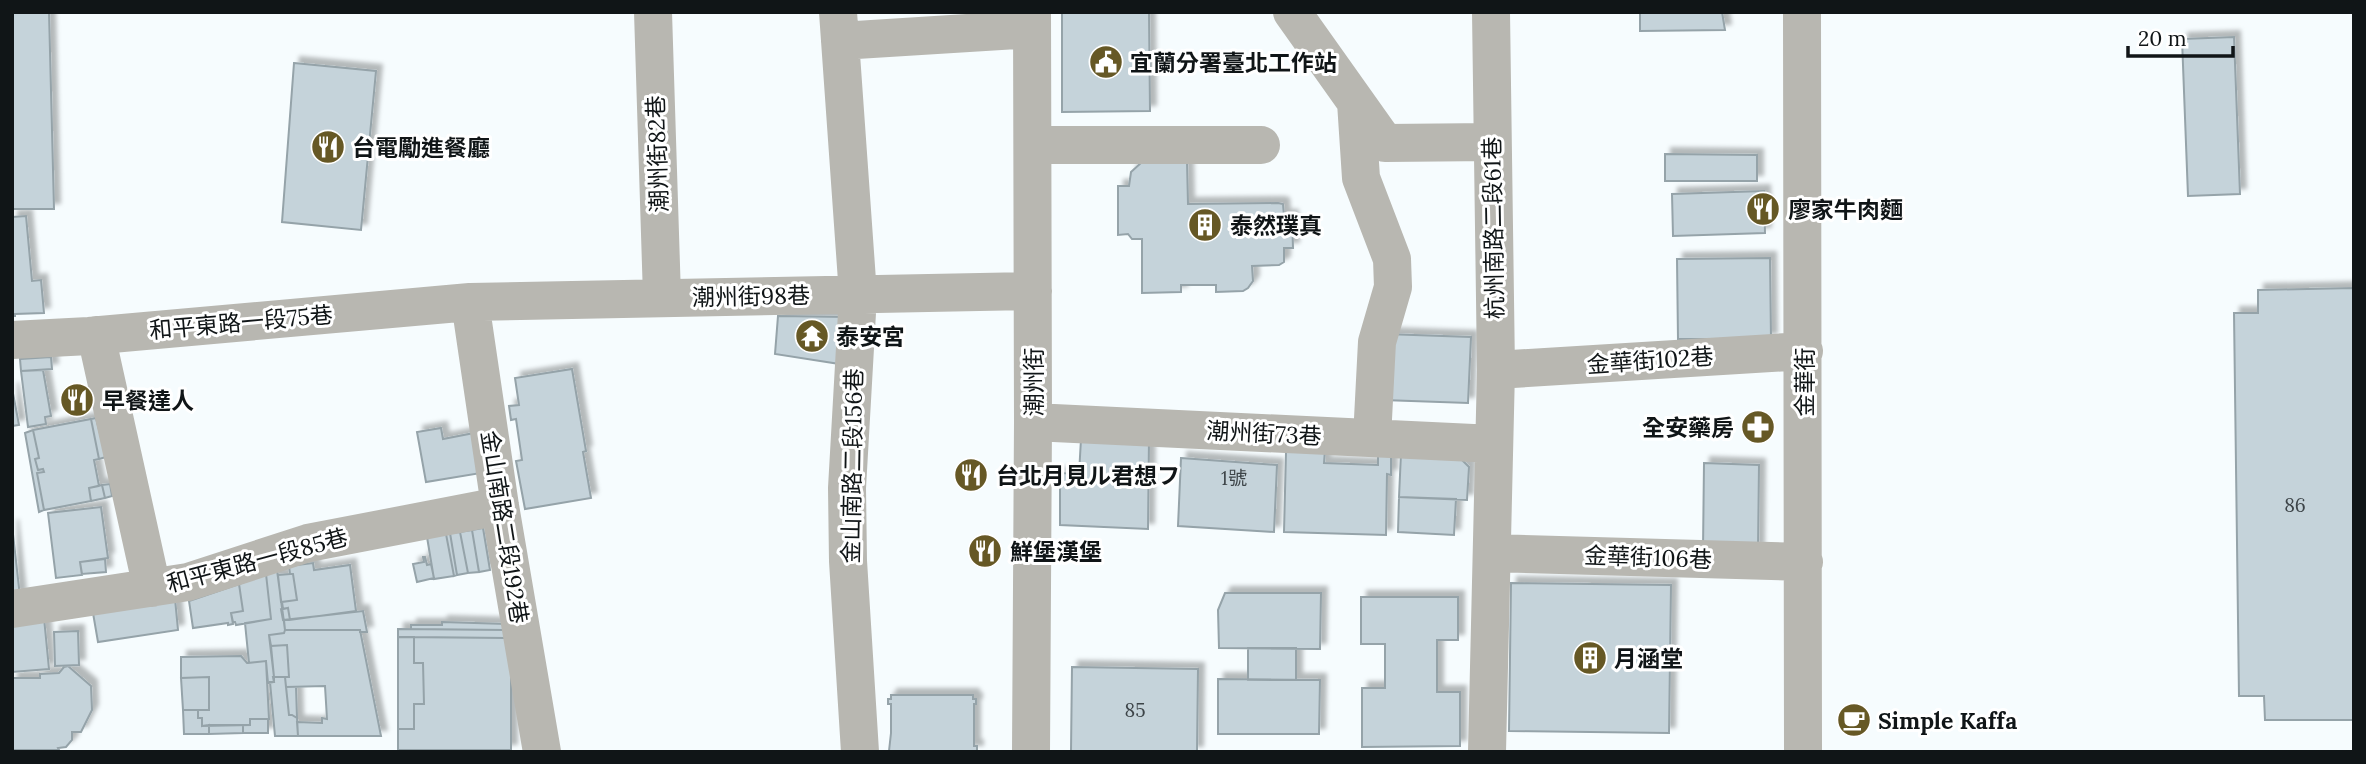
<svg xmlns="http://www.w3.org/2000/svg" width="2366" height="764" font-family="Lora,'Noto Sans TC','Noto Sans JP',serif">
<defs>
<filter id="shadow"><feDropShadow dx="6" dy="-6" stdDeviation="2" flood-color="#0004"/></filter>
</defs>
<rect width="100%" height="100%" fill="#f6fcfe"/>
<path fill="#c5d3da" stroke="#95a3a9" stroke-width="2" filter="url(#shadow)" d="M12 12H49L54 209H12Z
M1062 12H1149L1150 111 1062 112Z
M1640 12H1722L1725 30 1640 31Z
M2234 37 2240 194 2188 196 2182 39Z
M294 63 376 71 361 230 282 222Z
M1665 154 1757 155V181H1665Z
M1187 161 1188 204 1278 203 1283 204 1284 216H1292L1293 248H1284V262L1279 265 1252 266 1253 281 1248 288 1243 291 1216 292V285H1181V292L1142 293V239H1132L1128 234 1118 235V186H1129L1131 172 1142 162Z
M1764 191 1765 233 1673 236 1672 194Z
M26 216 32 281 41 280 44 313 15 314V316H12V217Z
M1770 258 1771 339H1678L1677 259Z
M2354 288V720H2265L2264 696H2239L2234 313H2258V290Z
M778 316 848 317 846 365 775 354Z
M1385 334 1471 337 1468 403 1383 400Z
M51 357 52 369 21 371 20 359Z
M572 369 586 451 583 452 591 498 525 509 516 461 522 460 516 419 511 420 509 406 519 405 515 378Z
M43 370 51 416 45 417 46 424 28 427 21 371Z
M12 388 19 425 12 426Z
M96 418 106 457 99 459 91 419Z
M91 419 99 459 94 460 99 486 89 488 91 501 44 510 37 473 44 472 43 469 38 470 35 459 39 458 33 430Z
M441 428 443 439 474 433 481 473 426 482 417 432Z
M33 430 39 458 35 459 38 470 43 469 44 472 37 473 44 510 39 512 25 433Z
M1081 439H1149L1148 529 1060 525V473L1079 474Z
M1325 450 1324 463 1378 465V452H1391V475L1387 474 1386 535 1284 532 1286 452Z
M1401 453 1458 456 1469 467 1467 500 1399 497Z
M1181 458 1277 465 1274 532 1178 526Z
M1704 463 1759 465 1758 550 1703 549Z
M110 484 112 496 105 498 102 485Z
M102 485 105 498 91 501 89 488Z
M1399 497 1456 499 1454 535 1398 532Z
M101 507 108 558 80 562 82 575 56 578 48 513Z
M12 525 20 597H12Z
M483 528 490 570 479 572 472 530Z
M472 530 479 572 468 573 460 532Z
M460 532 468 573 457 575 450 533Z
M450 533 457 575 454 576 446 534Z
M446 534 454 576 434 579 427 537Z
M423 557H425L427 565 431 564 434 578 417 582 413 564 424 562Z
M105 559 106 572 82 574 80 562Z
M313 563 314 570 350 565 356 611 290 620 288 608 283 609 282 602 297 600 293 574H290L289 566Z
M277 570 285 630 284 633 269 635 274 677V682L268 683 266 661 249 663 245 623 271 619 266 574Z
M266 574 271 619 236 625 235 622H233L231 613 243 611 239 584Z
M290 574H293L297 600 281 602 278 575Z
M1511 583 1671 585 1669 733 1509 731Z
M239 584 243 611 231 613 233 624 228 625V623L193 628 189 601Z
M1225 593H1321L1320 649 1219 648 1218 610Z
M1361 597H1458V640H1437V692H1460V746L1362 747V688H1385V644H1361Z
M175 599 178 630 98 642 93 613Z
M288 608 290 620H283L281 609Z
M363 611 367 632H360V630H285L284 620Z
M44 618 49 669 12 672V621Z
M442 622 507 624 506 630 411 629V625H442Z
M398 629 506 630V638L398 637Z
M285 630H360L381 736H298L297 722 322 723V718L327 719 325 686 286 687 285 677H289L287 645 271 646 269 635 284 633Z
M78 631 79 665 55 666 54 632Z
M398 637H414V663H423L424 704H414V729H398Z
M414 637 506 638 511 641V750H398V729H414V704H424L423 663H414Z
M287 645 289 677H274L271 646Z
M1248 648H1296V680H1248Z
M241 656 247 663 266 661 269 719H250V725L202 726V718H198V710H209V677L181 678V657Z
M68 666 91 686 92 710 81 732H72V740L66 747 58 748 59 750H12V678H40V674L59 673 64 667Z
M1072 667 1198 669 1197 752 1071 751Z
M209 677V710H183L181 678Z
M273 677H285L289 715H292L297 718 298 736H275L270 682H274Z
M1218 679 1320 680 1319 734H1218Z
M286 687H296L297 718 292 715H289Z
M891 695H973V699H976V704H974V746H977V751H889L891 733V704H888V699H891Z
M183 710H198V718H202V726L209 725V734H184Z
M250 719H268V733H243V725H250Z
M209 725H243V733L209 734Z"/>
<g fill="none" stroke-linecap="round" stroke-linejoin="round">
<path stroke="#b8b7b1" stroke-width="38" d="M653 12 662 297
M838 12 858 295 847 488 848 561 860 752
M1292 12 1385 143 1492 142
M1802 12 1803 752
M840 41 1032 29
M1356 102 1361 178 1392 259 1393 287 1377 342 1372 438
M1033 145H1261
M470 302 500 506 542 752
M96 335 152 588
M12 340 89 336 470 302 1033 291
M1496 370 1804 351
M1033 422 1494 444
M1492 553 1804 562
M12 609 188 582 308 543 500 506
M1031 752 1033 422 1032 12
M1487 752 1496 370 1491 12"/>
</g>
<defs>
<g id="civic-disc" transform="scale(1.75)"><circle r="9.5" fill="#665825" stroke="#fff"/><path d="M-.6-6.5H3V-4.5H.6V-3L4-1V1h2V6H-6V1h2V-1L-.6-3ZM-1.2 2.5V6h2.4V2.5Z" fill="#fff"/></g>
<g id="restaurant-disc" transform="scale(1.75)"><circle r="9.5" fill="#665825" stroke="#fff"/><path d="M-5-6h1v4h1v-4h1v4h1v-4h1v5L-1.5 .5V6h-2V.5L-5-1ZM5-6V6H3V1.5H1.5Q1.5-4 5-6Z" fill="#fff"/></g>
<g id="building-disc" transform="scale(1.75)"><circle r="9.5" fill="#665825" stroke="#fff"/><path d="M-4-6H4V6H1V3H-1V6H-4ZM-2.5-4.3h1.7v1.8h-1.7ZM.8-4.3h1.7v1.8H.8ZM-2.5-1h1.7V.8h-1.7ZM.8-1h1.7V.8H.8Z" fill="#fff"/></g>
<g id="temple-disc" transform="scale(1.75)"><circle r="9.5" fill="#665825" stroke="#fff"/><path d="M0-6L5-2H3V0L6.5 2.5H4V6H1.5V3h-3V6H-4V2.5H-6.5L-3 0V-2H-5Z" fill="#fff"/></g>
<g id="pharmacy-disc" transform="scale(1.75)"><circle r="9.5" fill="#665825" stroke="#fff"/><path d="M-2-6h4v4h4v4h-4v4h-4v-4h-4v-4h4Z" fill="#fff"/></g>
<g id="cafe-disc" transform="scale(1.75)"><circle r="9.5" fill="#665825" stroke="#fff"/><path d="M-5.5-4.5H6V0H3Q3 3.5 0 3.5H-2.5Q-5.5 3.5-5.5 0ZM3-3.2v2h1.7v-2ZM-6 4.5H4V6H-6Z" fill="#fff"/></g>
</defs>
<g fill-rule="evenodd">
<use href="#civic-disc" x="1106" y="62"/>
<use href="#restaurant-disc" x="328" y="147"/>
<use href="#restaurant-disc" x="1763" y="209"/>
<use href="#building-disc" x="1205" y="225"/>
<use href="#temple-disc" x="812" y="336"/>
<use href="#restaurant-disc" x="77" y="400"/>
<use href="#pharmacy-disc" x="1758" y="427"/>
<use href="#restaurant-disc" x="971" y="475"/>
<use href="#restaurant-disc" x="985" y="551"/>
<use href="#building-disc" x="1590" y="658"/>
<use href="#cafe-disc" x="1854" y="720"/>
</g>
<g text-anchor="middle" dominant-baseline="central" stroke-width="6" stroke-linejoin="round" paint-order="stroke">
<g font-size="19" fill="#3d4448">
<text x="1234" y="478">1號</text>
<text x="2295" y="505">86</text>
<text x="1135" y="710">85</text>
</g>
<g font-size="23" font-weight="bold" fill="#101517" stroke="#fff" text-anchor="start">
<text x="1130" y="62">宜蘭分署臺北工作站</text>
<text x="352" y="147">台電勵進餐廳</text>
<text x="1788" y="209">廖家牛肉麵</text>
<text x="1230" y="225">泰然璞真</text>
<text x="836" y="336">泰安宮</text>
<text x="102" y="400">早餐達人</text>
<text x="1734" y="427" text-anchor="end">全安藥房</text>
<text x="996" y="475">台北月見ル君想フ</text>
<text x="1010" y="551">鮮堡漢堡</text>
<text x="1614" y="658">月涵堂</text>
<text x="1878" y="720">Simple Kaffa</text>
</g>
<g font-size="23" fill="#101517" stroke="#fff">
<text transform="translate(657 154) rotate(-92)">潮州街82巷</text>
<text transform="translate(1493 228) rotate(-91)">杭州南路二段61巷</text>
<text transform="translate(751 296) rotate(-1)">潮州街98巷</text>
<text transform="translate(241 322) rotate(-5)">和平東路一段75巷</text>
<text transform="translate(1650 360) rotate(-4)">金華街102巷</text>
<text transform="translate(1033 382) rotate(-90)">潮州街</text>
<text transform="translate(1804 382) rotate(-90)">金華街</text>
<text transform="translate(1264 433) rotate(3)">潮州街73巷</text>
<text transform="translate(852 466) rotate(-89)">金山南路二段156巷</text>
<text transform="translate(505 527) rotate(81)">金山南路二段192巷</text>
<text transform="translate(1648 557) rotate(2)">金華街106巷</text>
<text transform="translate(257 560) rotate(-15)">和平東路一段85巷</text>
</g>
</g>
<rect width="2366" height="764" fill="none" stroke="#101517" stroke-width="28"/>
<path d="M2128 46v10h105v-10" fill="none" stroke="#101517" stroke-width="3.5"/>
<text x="2138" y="46" font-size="21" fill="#101517" stroke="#ffffff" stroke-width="5" paint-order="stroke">20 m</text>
</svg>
